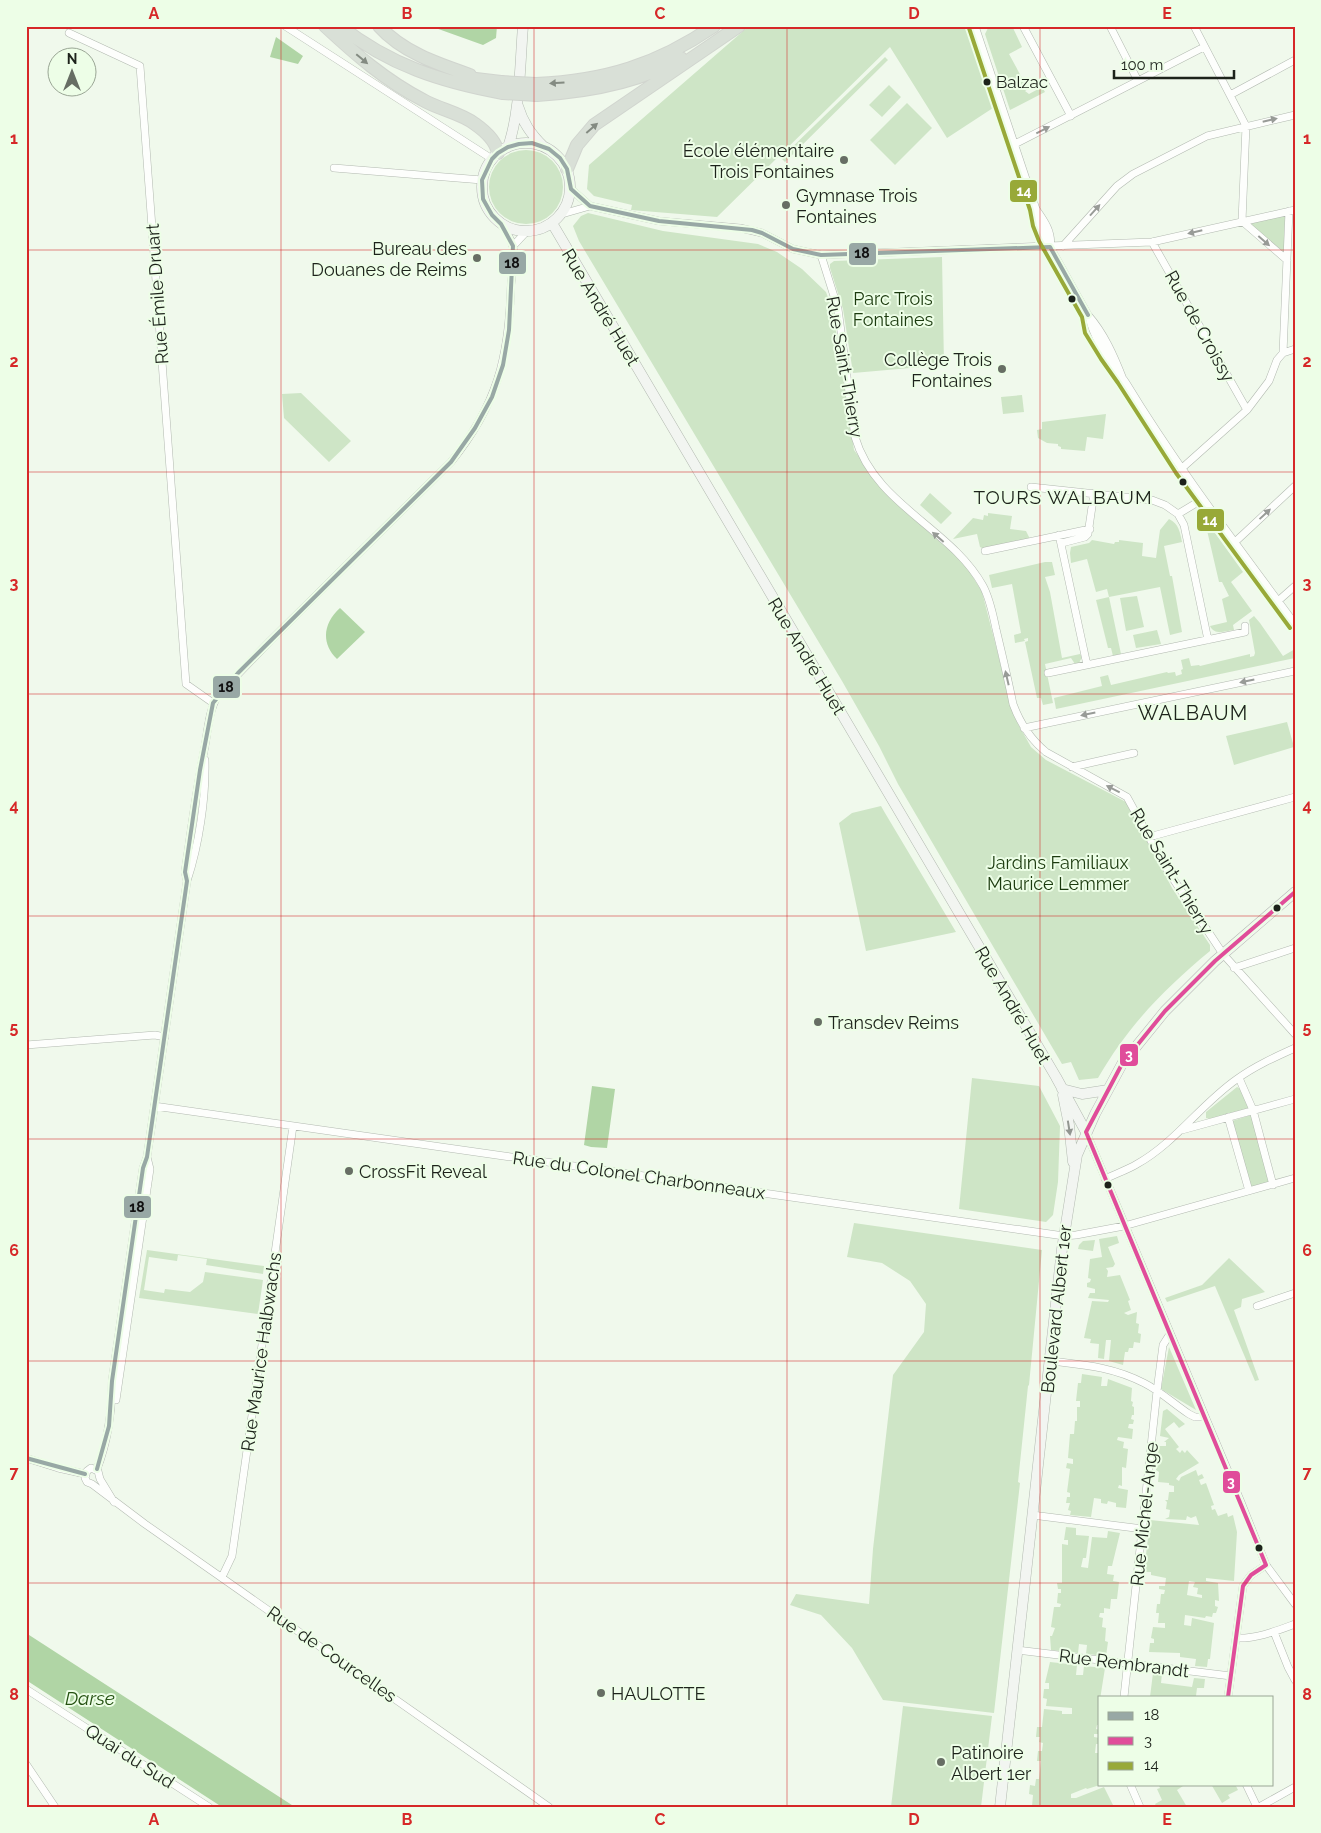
<svg xmlns="http://www.w3.org/2000/svg" width="1321" height="1833" font-family="Raleway,sans-serif">
<rect width="100%" height="100%" fill="#f0f9ec"/>
<path fill="#cee5c6" fill-rule="evenodd" d="M749 26H969L996 106 947 138 890 47 717 217 631 210 632 205 594 196 587 189 589 165Z
M989 26H1016L1013 28 1022 47 1009 54 1028 89 1025 91 1029 94 1042 87 1045 92 1010 110 985 34Z
M885 57 888 60 785 162 781 158Z
M889 85 901 97 882 117 869 105Z
M907 103 932 128 895 165 870 140Z
M489 187a37 37 0 1 1 74 0a37 37 0 1 1-74 0Z
M588 213 663 231 758 244 777 252 802 269 826 292 833 311 854 450 889 497 957 557 968 569 982 592 1009 697 1017 722 1031 747 1046 760 1126 802 1133 813 1172 888 1210 945V951C1164 989 1128 1026 1098 1078L1079 1080 1071 1062 1062 1064 898 784 879 746 842 681 579 241 573 226 581 216Z
M1285 215 1284 252 1248 223Z
M942 257 944 365 853 373 843 309 830 268V264L834 261Z
M301 393 351 441 329 462 284 418 282 394Z
M1022 395 1024 412 1003 414 1001 397Z
M1106 414 1103 439 1087 437 1085 451 1061 449V447L1058 446V444L1047 443 1038 438 1037 430 1042 429V422Z
M930 493 952 513 941 524 920 505Z
M988 513 1012 516 1010 529 1026 531 1030 539 984 549 980 547 977 534 953 539 973 518 983 520 984 515 988 516Z
M1169 519C1179 524 1180 532 1182 542L1164 546 1170 576H1172L1182 632 1170 635 1160 587 1109 597 1121 654 1113 656 1111 648H1108L1096 600 1109 597 1107 589 1096 592 1087 559 1071 563 1070 553 1071 547 1089 543 1092 540 1114 544 1115 542H1119V540L1143 543 1142 556 1156 558 1160 530Z
M1205 519 1243 572 1231 582 1252 611 1233 625 1234 630C1225 631 1215 636 1210 626L1227 622 1222 599 1229 596 1222 582H1219L1206 526 1196 527 1195 522Z
M1045 562H1052L1055 575 1045 577 1050 592 1062 658 1080 654 1082 657 1079 663 1075 664 1071 658 1045 664 1053 703 1043 705 1041 698H1037L1025 642 1028 641V638L1024 639 1025 641 1015 643 1014 635 1021 633 1012 584 992 588 989 575Z
M1137 596 1144 627 1126 631 1120 598Z
M1254 616 1260 623 1283 656 1295 649V658L1056 709 1054 698 1102 686 1100 677 1108 675 1111 685 1167 672 1168 673 1175 672 1176 676 1182 674 1181 670 1183 669 1181 660 1189 658 1191 666 1199 665 1200 666 1250 654V657L1254 656 1255 653 1249 620Z
M1157 630 1161 644 1136 648 1133 635Z
M1287 722 1294 747 1234 765 1226 736Z
M881 806 885 813 956 932 866 951 839 823 852 813Z
M972 1078 1039 1086 1060 1126 1058 1182 1053 1215 1046 1222 959 1209Z
M1237 1087 1241 1089 1249 1108 1210 1119 1206 1118V1112Z
M1251 1115 1269 1182 1253 1187 1250 1186 1232 1121Z
M854 1223 1042 1250 1029 1385 1028 1386 1018 1482 1020 1483 994 1713 883 1700 852 1648 821 1615 790 1605 796 1594 869 1604 873 1549 893 1375 924 1332 926 1304 910 1281 882 1263 847 1257Z
M1117 1236 1119 1243 1108 1247 1115 1264 1113 1267 1106 1268 1108 1271 1107 1277 1120 1275 1130 1300 1128 1301 1131 1310 1124 1313 1128 1315 1137 1312 1136 1323 1139 1324 1138 1333 1141 1334 1140 1343 1134 1342 1133 1348H1129L1128 1352H1125L1123 1365 1109 1361 1111 1340H1106L1104 1359 1098 1358 1099 1344 1090 1343 1091 1339 1084 1338 1092 1301 1108 1302 1109 1300 1088 1298 1090 1293H1095V1289L1087 1287V1283L1090 1282 1091 1279 1088 1278 1090 1259 1102 1257 1099 1239Z
M1095 1240 1093 1251 1078 1249 1079 1245 1083 1241Z
M147 1250 264 1266 263 1274 206 1265 207 1259 178 1255 177 1261 149 1257 144 1290 164 1293 165 1289 190 1292 203 1282 205 1272 263 1280 258 1314 139 1298Z
M1229 1258 1265 1292 1242 1299 1241 1307 1234 1310 1259 1380 1255 1381 1215 1286 1167 1302 1165 1298 1202 1285Z
M1169 1347 1196 1410 1161 1389Z
M1082 1374 1102 1377 1101 1386H1107L1108 1379 1132 1388 1131 1401 1133 1402 1132 1406 1134 1407V1415H1132L1131 1419 1134 1420 1133 1424H1129L1128 1428 1133 1429 1132 1439 1118 1437 1117 1440 1124 1442 1123 1448 1128 1449 1126 1468 1122 1467V1486L1119 1485 1118 1488 1128 1490 1126 1508 1116 1507V1503L1108 1501 1107 1504 1101 1503V1499L1094 1498 1091 1517 1070 1515 1071 1511 1068 1510 1070 1503H1066L1067 1497H1070V1493L1067 1492 1070 1469 1066 1468 1067 1463 1073 1464V1459L1068 1458 1070 1434H1074L1075 1421H1077V1407H1080V1401H1076L1078 1383H1081Z
M1167 1409 1185 1424 1179 1428 1174 1422 1165 1429 1179 1447 1176 1449 1180 1453 1182 1450 1185 1453 1187 1450 1199 1463 1179 1475 1176 1479 1179 1481 1181 1477 1196 1470 1198 1476 1202 1474 1204 1478 1199 1480 1201 1485 1206 1483 1214 1505 1211 1506 1212 1510 1215 1509 1218 1516 1227 1513 1228 1517 1233 1515 1237 1532 1234 1581 1206 1578V1581L1218 1583 1219 1601 1215 1600V1606L1218 1607 1216 1613H1213L1212 1617 1206 1616 1205 1618 1185 1615 1184 1625 1191 1626 1192 1618 1214 1623 1210 1659H1208L1207 1667 1195 1666 1196 1659 1180 1657V1653L1149 1652 1150 1643H1154V1639L1151 1638 1153 1627 1165 1628V1623H1158L1159 1613H1156L1157 1604H1160L1161 1594H1164L1165 1590 1159 1589V1586H1165L1166 1578 1151 1575V1572H1144L1150 1520 1199 1525 1196 1516 1191 1518 1187 1516 1186 1520 1165 1519 1169 1517 1170 1510 1166 1509 1167 1502 1165 1500H1168L1169 1492H1174V1486L1169 1485V1483L1158 1482 1159 1472 1156 1470 1159 1446H1166V1442H1164L1169 1438 1160 1436 1163 1411ZM1189 1581 1195 1582 1193 1587 1198 1588 1197 1594 1202 1595V1598L1187 1595Z
M1066 1527 1076 1528V1535L1089 1536 1086 1558H1083L1081 1567 1088 1568 1092 1537 1107 1538 1108 1531 1120 1533 1112 1566H1108L1107 1574 1114 1575 1113 1581 1119 1582 1117 1599H1111L1110 1609 1104 1608V1613H1100L1099 1617 1103 1618 1102 1627 1106 1628 1105 1641 1108 1642 1106 1656 1086 1654 1087 1645 1079 1644 1078 1653 1051 1650 1050 1636H1052L1055 1628 1051 1627 1054 1607H1060L1061 1604 1057 1603 1058 1593H1061V1589H1058L1057 1583H1062V1544L1068 1545V1540H1064Z
M1050 1662 1077 1665 1076 1675H1083L1084 1666 1105 1668 1098 1712V1715H1100V1725H1097L1096 1729 1100 1730V1734H1094V1737L1100 1738 1099 1744H1096L1095 1753H1098L1100 1768H1098L1100 1784H1103L1087 1789 1086 1788 1071 1794V1798H1076L1104 1787 1114 1807H1030L1032 1806 1033 1795 1029 1794 1030 1785 1035 1786 1036 1779H1039L1041 1761H1037L1038 1751H1042L1043 1743 1039 1742 1040 1737H1036L1037 1727H1042L1044 1709 1062 1711V1714H1072V1708L1046 1706 1047 1699 1043 1698 1044 1689H1049V1683H1045Z
M1153 1673 1162 1674 1161 1683 1192 1687 1194 1678 1205 1679 1204 1688H1197L1196 1696 1200 1697H1150Z
M903 1706 992 1716 981 1807H891Z
M1158 1784H1186L1177 1790 1187 1807H1157L1155 1804 1162 1800 1157 1789 1160 1788Z
M1211 1784H1235L1238 1790 1228 1795 1230 1798 1222 1803Z"/>
<path fill="#b0d5a5" d="M430 26H497L496 38 483 45Z
M276 37 303 56 298 64 270 57Z
M340 608 365 632 337 659C320 643 324 622 340 608Z
M592 1086 615 1089 607 1148 591 1147 584 1145Z
M26 1633 295 1807H222L26 1680Z"/>
<g fill="none" stroke-linecap="round" stroke-linejoin="round">
<g stroke="#b2b9b0" stroke-width="8">
<path id="street" d="M285 26 492 159
M975 26 1036 209 1037 220 1045 240 1050 247 1088 315C1104 333 1114 356 1123 379
M1023 26 1071 116
M1110 26 1138 81
M1194 26 1246 126 1242 221
M69 33 140 66 186 684 213 703
M1230 95 1295 60
M1015 144 1204 47
M334 168 482 180
M571 189 590 206
M1036 209C1044 220 1053 233 1050 247
M562 214 590 206 659 221 740 228 762 233 793 249 821 255 1152 242 1295 210
M1242 221 1287 260
M1152 242 1247 410
M513 246 527 231
M1063 246 1117 186 1133 174 1207 136 1295 115
M821 255 838 309 855 437C875 505 951 528 983 586 990 599 993 615 996 629 1002 654 1008 679 1013 704 1020 723 1030 739 1046 752L1127 797 1166 868 1223 954 1295 1034
M1089 317C1095 344 1112 361 1126 383 1177 467 1237 545 1295 624
M1283 353 1289 211
M1181 469 1247 410 1269 381 1277 360 1283 353 1295 349
M1031 487 1152 500 1165 505 1178 514 1203 499
M1178 514 1184 525 1208 640
M1059 535 1087 665
M1235 542 1295 486
M1062 543 1085 537 1088 534 1094 493
M985 551 1090 529
M1278 601 1295 586
M1048 673 1245 632V626
M1024 728 1295 671
M1072 767 1134 753
M1149 837 1295 797
M187 881 185 872C191 832 196 791 204 751 208 732 208 712 218 695L270 641 451 462C497 405 509 358 511 285 512 274 516 253 512 244 510 237 505 230 501 224
M1234 968 1295 948
M26 1045 155 1035 165 1037
M1239 1078 1253 1110 1273 1185
M154 1106 1064 1236 1076 1235 1124 1226 1295 1178
M1228 1117 1249 1191
M1182 1130 1295 1099
M1086 1132 1241 1502 1266 1565 1295 1604
M1105 1179C1115 1174 1127 1170 1137 1164 1175 1143 1201 1104 1237 1079 1255 1066 1275 1057 1295 1048
M1257 1306 1295 1293
M1051 1361C1085 1365 1113 1367 1144 1383 1160 1391 1174 1404 1189 1414L1195 1417H1205
M116 1400 150 1169 147 1157
M26 1458 58 1468 85 1474
M97 1469C108 1441 112 1412 112 1381L143 1168 147 1157 187 881C199 845 206 798 205 760
M114 1502 100 1479 98 1471 91 1468 87 1471 85 1478 87 1482 92 1484 145 1524 549 1807
M1032 1515 1143 1529
M222 1577 232 1556 293 1126
M1274 1632 1288 1667 1295 1680
M1236 1638C1256 1639 1276 1631 1295 1624
M1017 1650 1231 1676
M26 1689 209 1807
M1124 1697 1157 1391 1163 1345 1170 1334
M1228 1697 1243 1586 1251 1575 1266 1565
M26 1764 55 1807
M1130 1784 1140 1807
M1246 1784 1257 1807
M1259 1807 1295 1787"/>
</g>
<g stroke="#b2b9b0" stroke-width="11">
<path id="secondary" d="M518 106C523 123 531 134 543 146
M482 187a44 44 0 1 1 88 0a44 44 0 1 1-88 0Z
M508 147C520 113 520 63 523 26
M552 223 1056 1077 1086 1132
M1062 1089 1082 1094 1108 1090
M1063 1095 1069 1125 1073 1162
M1000 1807 1062 1249 1077 1155 1095 1114 1122 1064 1165 1011 1215 961 1295 892"/>
</g>
<g stroke="#d1d5cf" stroke-width="14">
<path id="highway" d="M325 26C355 54 386 81 423 100 438 109 461 113 475 124 485 131 496 141 498 153
M340 26C389 65 442 82 503 93
M379 26C402 52 438 64 470 75
M459 77 501 82
M536 84C605 81 657 65 714 26
M537 95C584 92 640 83 681 58
M567 169 577 145 594 125 739 26"/>
</g>
<use href="#street" stroke="#fdfefc" stroke-width="7"/>
<use href="#secondary" stroke="#f2f5f1" stroke-width="10"/>
<use href="#highway" stroke="#d9e0d7" stroke-width="12"/>
<g stroke="#d1d5cf" stroke-width="14" stroke-linecap="butt">
<path id="highway-bridge" d="M501 82 536 84
M503 93 537 95"/>
</g>
<use href="#highway-bridge" stroke="#d9e0d7" stroke-width="12"/>
<g stroke="#edfee7" stroke-width="8">
<path id="bus-1" d="M26 1458 85 1474
M97 1469 109 1426 112 1381 143 1168 147 1157 187 881 185 872 200 770 213 703 238 673 451 462 475 428 492 397 503 365 509 330 513 246 501 224 492 215 483 199 482 180 492 159 498 153 508 147 519 144 532 143 549 149 560 158 567 169 571 189 590 206 659 221 752 230 762 233 793 249 821 255 1050 247 1088 315"/>
</g>
<g stroke="#edfee7" stroke-width="8">
<path id="bus-2" d="M1228 1697 1243 1586 1251 1575 1266 1565 1086 1132 1122 1064 1165 1011 1215 961 1295 892"/>
</g>
<g stroke="#edfee7" stroke-width="8">
<path id="bus-3" d="M969 28 1030 210 1033 226 1039 241 1082 317 1085 333 1101 359 1118 383 1176 473 1290 628"/>
</g>
<use href="#bus-1" stroke="#98a8a5" stroke-width="4"/>
<use href="#bus-2" stroke="#e04d9a" stroke-width="4"/>
<use href="#bus-3" stroke="#98a938" stroke-width="4"/>
</g>
<defs><path id="oneway-solid" d="M-6-.8H1V-3.2L6.5 0L1 3.2V.8H-6Z" transform="scale(1.25)"/></defs>
<g fill="#848b82">
<use href="#oneway-solid" transform="translate(362 59) rotate(40)"/>
<use href="#oneway-solid" transform="translate(557 83) rotate(176)"/>
<use href="#oneway-solid" transform="translate(592 128) rotate(-41)"/>
</g>
<g fill="#989b97">
<use href="#oneway-solid" transform="translate(1270 120) rotate(-13)"/>
<use href="#oneway-solid" transform="translate(1043 130) rotate(-27)"/>
<use href="#oneway-solid" transform="translate(1095 210) rotate(-48)"/>
<use href="#oneway-solid" transform="translate(1195 232) rotate(167)"/>
<use href="#oneway-solid" transform="translate(1264 241) rotate(41)"/>
<use href="#oneway-solid" transform="translate(1265 514) rotate(-43)"/>
<use href="#oneway-solid" transform="translate(938 537) rotate(-139)"/>
<use href="#oneway-solid" transform="translate(1007 678) rotate(-103)"/>
<use href="#oneway-solid" transform="translate(1247 681) rotate(168)"/>
<use href="#oneway-solid" transform="translate(1088 714) rotate(168)"/>
<use href="#oneway-solid" transform="translate(1113 789) rotate(-153)"/>
</g>
<use fill="#929691" href="#oneway-solid" transform="translate(1069 1128) rotate(81)"/>
<path fill="none" stroke="#d62828" stroke-width="1" stroke-opacity="0.55" d="M281 26V1807M534 26V1807M787 26V1807M1040 26V1807M26 250H1295M26 472H1295M26 694H1295M26 916H1295M26 1139H1295M26 1361H1295M26 1583H1295"/>
<g fill="#1d231b" stroke="#edfee7" stroke-width="2">
<circle cx="987" cy="82" r="4.5"/>
<circle cx="1072" cy="299" r="4.5"/>
<circle cx="1183" cy="482" r="4.5"/>
<circle cx="1277" cy="908" r="4.5"/>
<circle cx="1108" cy="1185" r="4.5"/>
<circle cx="1259" cy="1548" r="4.5"/>
</g>
<g fill="#676e64" stroke="#edfee7" stroke-width="2">
<circle cx="844" cy="160" r="5"/>
<circle cx="786" cy="205" r="5"/>
<circle cx="477" cy="258" r="5"/>
<circle cx="1002" cy="369" r="5"/>
<circle cx="818" cy="1022" r="5"/>
<circle cx="349" cy="1171" r="5"/>
<circle cx="601" cy="1693" r="5"/>
<circle cx="941" cy="1762" r="5"/>
</g>
<g text-anchor="middle" dominant-baseline="central" stroke-width="4" stroke-linejoin="round" paint-order="stroke">
<g font-size="17" fill="#1d231b" stroke="#edfee7" text-anchor="start">
<text x="996" y="82">Balzac</text>
</g>
<g font-size="18" fill="#1d231b" stroke="#edfee7" text-anchor="start">
<text x="834" y="150" text-anchor="end">École élémentaire<tspan x="834" dy="21">Trois Fontaines</tspan></text>
<text x="796" y="195">Gymnase Trois<tspan x="796" dy="21">Fontaines</tspan></text>
<text x="467" y="248" text-anchor="end">Bureau des<tspan x="467" dy="21">Douanes de Reims</tspan></text>
<text x="992" y="359" text-anchor="end">Collège Trois<tspan x="992" dy="21">Fontaines</tspan></text>
<text x="828" y="1022">Transdev Reims</text>
<text x="359" y="1171">CrossFit Reveal</text>
<text x="611" y="1693">HAULOTTE</text>
<text x="951" y="1752">Patinoire<tspan x="951" dy="21">Albert 1er</tspan></text>
</g>
<g font-size="18" fill="#1d231b" stroke="#edfee7">
<text transform="translate(157 294) rotate(-94)">Rue Émile Druart</text>
<text transform="translate(601 307) rotate(59)">Rue André Huet</text>
<text transform="translate(1200 326) rotate(61)">Rue de Croissy</text>
<text transform="translate(845 367) rotate(80)">Rue Saint-Thierry</text>
<text transform="translate(807 656) rotate(59)">Rue André Huet</text>
<text transform="translate(1172 871) rotate(59)">Rue Saint-Thierry</text>
<text transform="translate(1013 1005) rotate(60)">Rue André Huet</text>
<text transform="translate(639 1175) rotate(8)">Rue du Colonel Charbonneaux</text>
<text transform="translate(1056 1309) rotate(-84)">Boulevard Albert 1er</text>
<text transform="translate(261 1352) rotate(-82)">Rue Maurice Halbwachs</text>
<text transform="translate(1144 1514) rotate(-84)">Rue Michel-Ange</text>
<text transform="translate(332 1654) rotate(35)">Rue de Courcelles</text>
<text transform="translate(1124 1663) rotate(7)">Rue Rembrandt</text>
<text transform="translate(130 1756) rotate(33)">Quai du Sud</text>
</g>
<g font-size="18" fill="#1b3a0e" stroke="#edfee7">
<text x="893" y="298">Parc Trois<tspan x="893" dy="21">Fontaines</tspan></text>
<text x="1058" y="862">Jardins Familiaux<tspan x="1058" dy="21">Maurice Lemmer</tspan></text>
</g>
<g font-size="19" letter-spacing="1" fill="#1d231b" stroke="#edfee7">
<text x="1063" y="497">TOURS WALBAUM</text>
</g>
<g font-size="19" font-style="italic" fill="#245111" stroke="#edfee7">
<text x="90" y="1698">Darse</text>
</g>
<g font-size="20" letter-spacing="1" fill="#1d231b" stroke="#edfee7">
<text x="1193" y="713">WALBAUM</text>
</g>
</g>
<g stroke="#edfee7" stroke-width="2">
<rect x="1009" y="179" width="29" height="24" rx="5" fill="#98a938"/>
<rect x="848" y="242" width="29" height="24" rx="5" fill="#98a8a5"/>
<rect x="498" y="251" width="29" height="24" rx="5" fill="#98a8a5"/>
<rect x="1196" y="508" width="29" height="24" rx="5" fill="#98a938"/>
<rect x="212" y="675" width="29" height="24" rx="5" fill="#98a8a5"/>
<rect x="1119" y="1043" width="20" height="24" rx="5" fill="#e04d9a"/>
<rect x="123" y="1195" width="29" height="24" rx="5" fill="#98a8a5"/>
<rect x="1222" y="1470" width="19" height="24" rx="5" fill="#e04d9a"/>
</g>
<g font-size="14" text-anchor="middle" font-weight="bold" fill="#fff">
<text x="1024" y="196">14</text>
<text x="1210" y="525">14</text>
<text x="1129" y="1060">3</text>
<text x="1231" y="1487">3</text>
</g>
<g font-size="14" text-anchor="middle" font-weight="bold" fill="#111">
<text x="862" y="258">18</text>
<text x="512" y="268">18</text>
<text x="226" y="692">18</text>
<text x="137" y="1212">18</text>
</g>
<rect width="1321" height="1833" fill="none" stroke="#edfee7" stroke-width="55"/>
<rect x="1098" y="1696" width="175" height="90" fill="#edfee7" stroke="#9aa695"/>
<rect x="1108" y="1712" width="25" height="8" fill="#98a8a5" stroke="#9aa695"/>
<text x="1144" y="1720" font-size="15" fill="#1d231b">18</text>
<rect x="1108" y="1737" width="25" height="8" fill="#e04d9a" stroke="#9aa695"/>
<text x="1144" y="1746" font-size="15" fill="#1d231b">3</text>
<rect x="1108" y="1762" width="25" height="8" fill="#98a938" stroke="#9aa695"/>
<text x="1144" y="1770" font-size="15" fill="#1d231b">14</text>
<g transform="translate(72 72)"><circle r="24" fill="#edfee7" stroke="#9aa695"/>
<path d="M0-4L9 19L0 12L-9 19Z" fill="#676e64"/>
<text y="-8" font-size="14" font-weight="bold" text-anchor="middle" fill="#1d231b">N</text>
</g>
<path d="M1114 70v8h120v-8" fill="none" stroke="#1d231b" stroke-width="2.5"/>
<text x="1121" y="70" font-size="15" fill="#1d231b" stroke="#edfee7" stroke-width="4" paint-order="stroke">100 m</text>
<rect x="28" y="28" width="1266" height="1778" fill="none" stroke="#d62828" stroke-width="2"/>
<g font-size="16" text-anchor="middle" font-weight="bold" fill="#d62828">
<text x="154" y="19">A</text>
<text x="407" y="19">B</text>
<text x="660" y="19">C</text>
<text x="914" y="19">D</text>
<text x="1167" y="19">E</text>
<text x="14" y="144">1</text>
<text x="1307" y="144">1</text>
<text x="14" y="367">2</text>
<text x="1307" y="367">2</text>
<text x="14" y="589">3</text>
<text x="1307" y="589">3</text>
<text x="14" y="811">4</text>
<text x="1307" y="811">4</text>
<text x="14" y="1033">5</text>
<text x="1307" y="1033">5</text>
<text x="14" y="1256">6</text>
<text x="1307" y="1256">6</text>
<text x="14" y="1478">7</text>
<text x="1307" y="1478">7</text>
<text x="14" y="1700">8</text>
<text x="1307" y="1700">8</text>
<text x="154" y="1825">A</text>
<text x="407" y="1825">B</text>
<text x="660" y="1825">C</text>
<text x="914" y="1825">D</text>
<text x="1167" y="1825">E</text>
</g>
</svg>
